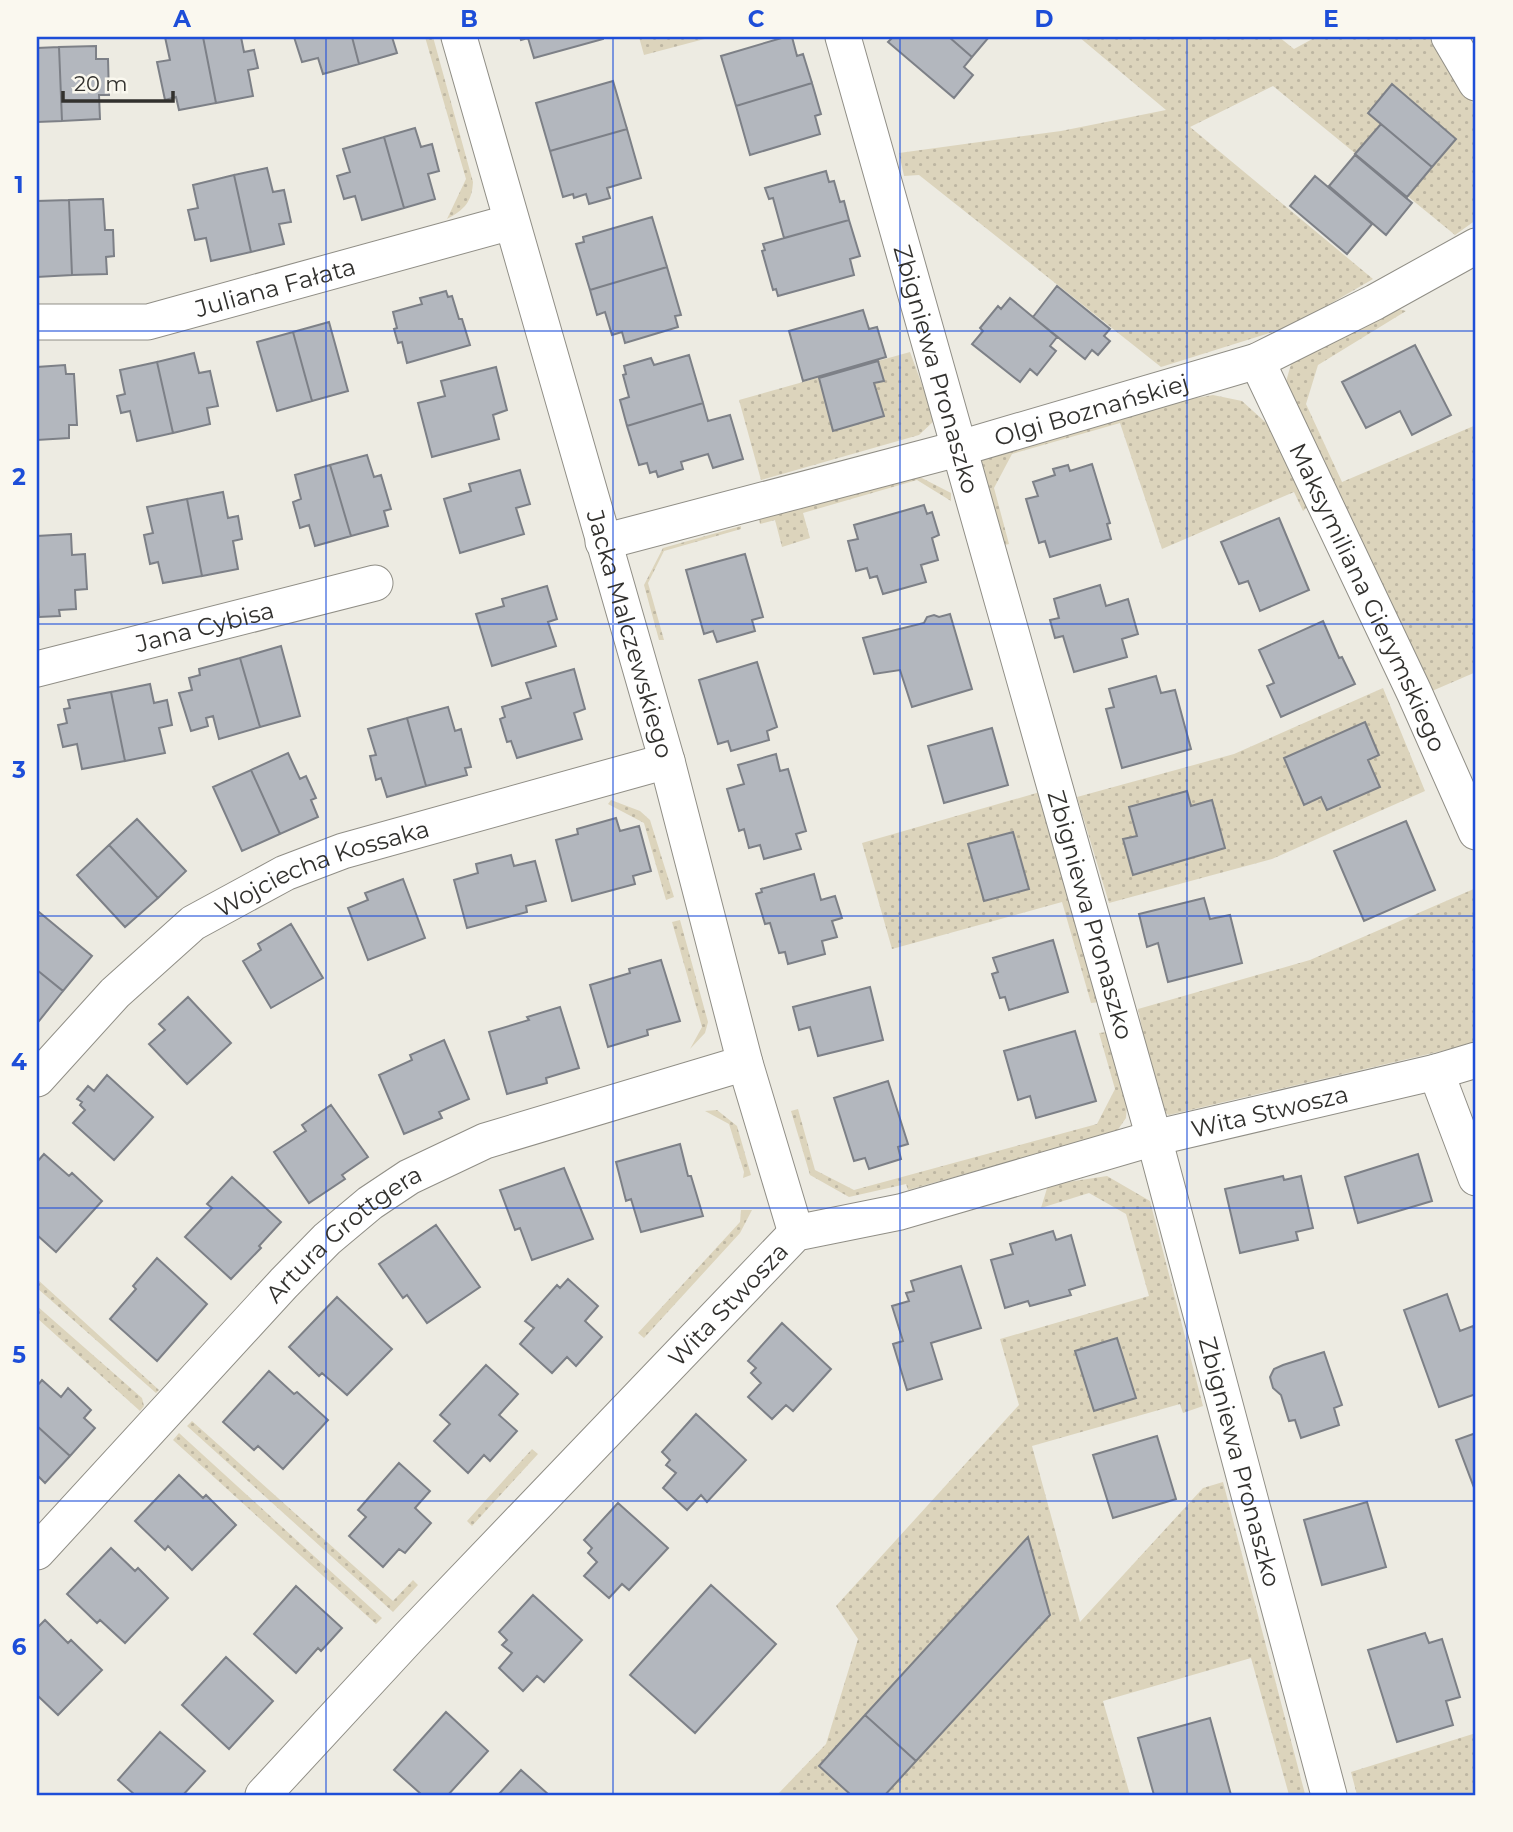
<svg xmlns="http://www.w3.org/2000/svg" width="1513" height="1832" font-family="Montserrat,sans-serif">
<defs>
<pattern id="grass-dots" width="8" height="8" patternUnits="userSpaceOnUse" patternTransform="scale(1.75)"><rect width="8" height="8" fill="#dcd4bc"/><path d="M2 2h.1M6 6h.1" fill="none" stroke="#bdb6a2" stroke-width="1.8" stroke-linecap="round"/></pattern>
</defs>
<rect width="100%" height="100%" fill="#edebe2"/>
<path fill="url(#grass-dots)" d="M425 37H433L473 182C472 202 464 210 447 219L466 179Z
M639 37H712L644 55Z
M1079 37H1279L1294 49 1316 37H1434L1476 109V220L1455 235 1273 86 1190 127 1373 279 1292 326 1161 367 919 175 904 176 899 153 1061 131 1166 110Z
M1391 307 1406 311 1318 365 1306 404 1342 482 1476 425V672L1432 691 1282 396 1291 364Z
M910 352 935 420 919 435 761 480 739 400Z
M1213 395 1242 401 1274 430 1312 502 1303 511 1294 492 1162 549 1120 423 1012 454 994 488 1009 544 1000 546 977 467 989 453 1141 408Z
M916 475 951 493V501L917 480 803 513 810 538 782 547 775 520 760 524 759 518Z
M741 526V529L664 551 648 583 664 640H659L644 585 663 548Z
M1383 688 1425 791 1272 859 1109 903 1077 797 1234 754Z
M1040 792 1100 1002 1091 1003 1062 902 892 949 862 843Z
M611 800 640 811 650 820 674 897 666 900 644 823 608 804Z
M1476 888V1043L1169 1115 1159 1110 1138 1009 1310 960Z
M680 920 708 1022 705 1033 690 1049 702 1027 672 922Z
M1107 1032 1127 1103 1126 1118 1117 1131 908 1190 906 1184 849 1197 810 1175 791 1111 798 1109 815 1170 854 1190 1097 1124 1115 1089 1099 1033Z
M717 1110 737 1126 751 1175 743 1178 744 1172 729 1124 705 1111Z
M1107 1176 1150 1201 1203 1406 1183 1413 1180 1404 1032 1446 1080 1622 1203 1488 1223 1482 1305 1794 1289 1795 1251 1658 1103 1701 1130 1795H777L826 1744 858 1639 836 1606 1019 1405 1000 1339 1149 1296 1126 1214 1089 1193 1041 1208 1048 1185Z
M741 1210H752L740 1233 644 1338 638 1333 740 1222Z
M37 1279 159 1390 156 1393 37 1288Z
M37 1306 142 1398 144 1406 140 1411 37 1318Z
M192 1421 393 1601 413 1580 418 1585 393 1612 187 1426Z
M179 1433 382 1618 376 1624 173 1440Z
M532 1449 538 1454 472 1526 467 1521Z
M1476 1733V1795H1357L1351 1772Z"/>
<path fill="#b3b7be" stroke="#7d8087" stroke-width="2" d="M165 37H203L216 103 179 110 176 97 165 100 157 62 170 60Z
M203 37H241L244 52 254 50 258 68 248 70 253 96 216 103Z
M294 37H352L359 64 323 74 318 58 302 62Z
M352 37H392L397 53 359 64Z
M520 37H603V39L534 58 528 38 521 40Z
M785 37H792L797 56 803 54 812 83 736 106 721 56Z
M893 37H949L972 57 964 67 973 75 954 98 888 42Z
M949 37H989L972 57Z
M96 46V59H108L109 95H99L100 119 62 121 59 47Z
M59 47 62 121 37 122V48Z
M613 81 627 129 550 151 536 103Z
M812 83 821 114 815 116 820 134 750 155 736 106Z
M1392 84 1456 139 1432 167 1368 113Z
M1381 124 1432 167 1407 197 1355 154Z
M415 128 421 147 432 144 439 171 428 174 435 199 404 208 384 137Z
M627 129 641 178 607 188 610 198 589 204 586 194 574 198 573 194 563 197 550 151Z
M384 137 404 208 362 220 355 196 344 199 337 176 350 172 343 149Z
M1355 155 1412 203 1386 235 1329 186Z
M267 168 273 192 284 190 291 222 279 224 284 244 251 252 234 175Z
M826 171 829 182 834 181 840 202 844 201 849 220 784 238 773 198 769 199 765 188Z
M234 175 251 252 211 261 206 238 195 240 188 210 198 208 193 185Z
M1315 176 1372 224 1347 254 1290 206Z
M103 199 105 230H113L114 256 106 257 107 274 72 275 69 200Z
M69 200 72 275 37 277V201Z
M652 217 667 267 590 290 576 244 584 242 583 237Z
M849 220 860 256 850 259 854 275 778 296 776 289 773 290 762 251 765 250 763 244Z
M667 267 681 315 675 316 678 327 625 343 622 332 612 335 605 312 597 315 590 290Z
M1057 286 1110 329 1104 336 1110 341 1098 355 1092 350 1085 359 1033 317Z
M446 291 448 297 452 296 459 319H462L470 345 407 363 402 342 398 343 394 329 397 328 393 312 422 304 420 298Z
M1010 298 1057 337 1050 346 1056 351 1037 375 1030 369 1020 382 972 344 983 331 980 328 998 306 1001 309Z
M863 310 869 329 877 327 886 357 803 381 789 331Z
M329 322 348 391 312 401 293 332Z
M293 332 312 401 277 411 257 342Z
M1415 345 1451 415 1412 435 1400 411 1366 428 1342 382Z
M194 353 199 373 210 371 218 406 207 408 210 424 173 433 157 362Z
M689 355 703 403 627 426 620 400 629 397 623 375 626 374 624 366 651 358 654 365Z
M878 361 884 381 874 383 884 416 833 431 819 378Z
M157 362 173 433 137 441 130 411 121 413 117 396 125 394 120 370Z
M65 365 66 374H74L77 425H69V438L37 440V367Z
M496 367 507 410 493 415 499 439 432 457 418 403 445 396 441 381Z
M703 403 708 421 730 415 743 459 713 468 708 454 681 462 683 469 658 477 656 471 650 473 647 463 639 465 627 426Z
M367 455 374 477 381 475 391 509 384 511 388 526 351 536 330 465Z
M1092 464 1110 523 1107 524 1111 539 1050 557 1045 541 1039 543 1026 499 1038 496 1033 482 1055 475 1053 469 1068 465 1070 471Z
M330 465 351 536 315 546 309 525 300 528 293 502 301 499 295 475Z
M520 470 530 504 516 508 524 534 460 553 444 499 471 491 469 484Z
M223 492 228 518 238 516 242 539 233 541 238 569 202 576 187 499Z
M187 499 202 576 163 583 158 562 150 564 144 535 153 533 147 507Z
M924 505 927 514 932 512 939 535 932 538 938 560 921 565 926 582 883 594 877 576 870 578 867 568 856 571 848 541 858 539 854 525Z
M1279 518 1309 590 1260 611 1248 581 1239 584 1221 542Z
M71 534 72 555 85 554 87 589 75 590 76 609 59 610 60 616 39 617 37 536Z
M745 554 763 617 752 620 755 631 717 642 713 631 704 634 686 570Z
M1100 585 1106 606 1128 599 1138 634 1122 639 1127 657 1074 672 1063 636 1055 638 1050 620 1059 618 1054 599Z
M547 586 557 619 548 622 556 646 492 666 476 614 504 606 502 599Z
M950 614 972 689 912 707 900 670 874 674 863 638 924 623 927 617 934 615 939 617Z
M1323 621 1339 658 1342 657 1355 684 1281 717 1267 686 1274 683 1259 650Z
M281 646 300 716 260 727 240 658Z
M240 658 260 727 219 739 213 716 206 718 208 726 191 731 179 693 192 690 189 678 200 675 199 669Z
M757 662 777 727 767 731 769 740 731 751 728 741 718 744 699 680Z
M574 669 585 709 574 713 582 739 517 758 511 741 507 742 500 719 505 717 502 707 531 698 526 683Z
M1156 676 1161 693 1175 690 1191 749 1122 768 1106 709 1114 707 1109 689Z
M150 684 154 703 167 700 172 725 159 728 165 753 125 761 111 692Z
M111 692 125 761 82 769 77 744 63 747 58 725 67 723 64 709 70 708 68 700Z
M448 707 455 731 461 729 471 767 465 768 467 775 426 786 407 718Z
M407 718 426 786 387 797 381 778 376 780 370 756 376 755 368 729Z
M1365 722 1379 755 1368 760 1380 787 1327 810 1321 797 1304 805 1284 758Z
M992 728 1008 785 944 803 928 746Z
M288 753 300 779 306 776 316 798 311 800 318 817 280 834 251 770Z
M776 754 780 771 788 769 806 831 796 834 801 849 764 859 760 845 749 848 744 829 739 831 727 789 744 784 738 765Z
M251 770 280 834 242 851 213 787Z
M1187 791 1191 806 1212 800 1225 848 1133 875 1123 839 1137 836 1129 807Z
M616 818 620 831 639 826 651 871 633 876 635 884 572 901 556 840 578 834 577 829Z
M137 819 186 871 158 898 109 845Z
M1406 821 1435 890 1364 921 1334 851Z
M1013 832 1029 889 984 901 968 844Z
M109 845 158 898 125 927 77 875Z
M511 855 514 866 535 861 546 901 526 906 527 912 467 928 454 880 478 873 476 864Z
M814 874 821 900 835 896 842 918 832 921 837 937 822 941 825 954 788 964 785 952 779 953 770 923 765 924 756 894 762 892 761 889Z
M403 879 425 938 368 960 348 908 368 900 365 893Z
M1204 898 1210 919 1230 915 1242 963 1168 982 1158 943 1147 947 1139 914Z
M39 912 92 956 63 991 37 970V914Z
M291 924 323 978 271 1008 243 961 261 950 258 944Z
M1053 940 1068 992 1009 1010 1005 997 1000 998 992 974 998 972 993 958Z
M661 960 680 1021 647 1030 648 1035 608 1047 590 985 630 973 629 969Z
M37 970 63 991 39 1021 37 1020Z
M870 987 883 1040 818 1056 810 1027 799 1030 793 1007Z
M188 997 231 1043 187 1084 149 1044 165 1030 159 1024Z
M560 1007 579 1068 546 1078 547 1083 507 1094 489 1032 529 1020 527 1017Z
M1075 1031 1096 1101 1036 1118 1030 1096 1018 1100 1004 1051Z
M444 1040 469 1099 439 1112 442 1118 404 1134 379 1075 412 1060 410 1055Z
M107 1075 153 1117 114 1160 73 1123 85 1110 80 1105 82 1102 77 1099 88 1086 94 1091Z
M888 1081 908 1144 898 1147 901 1159 869 1169 865 1158 854 1161 834 1098Z
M331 1105 368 1157 342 1175 345 1179 309 1203 274 1152 306 1131 302 1125Z
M680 1144 688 1176H691L703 1216 641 1232 631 1199 626 1201 616 1162Z
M44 1154 69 1176 72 1173 102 1201 56 1252 37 1235V1162Z
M1418 1154 1432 1201 1358 1223 1345 1177Z
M564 1168 593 1239 532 1260 520 1228 515 1230 500 1190Z
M1283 1176 1284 1180 1301 1176 1313 1228 1296 1232 1298 1240 1240 1253 1225 1189Z
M232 1177 281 1222 259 1246 261 1248 231 1279 185 1237 212 1208 207 1204Z
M436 1225 480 1287 427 1323 407 1295 403 1298 379 1264Z
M1053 1231 1056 1240 1071 1235 1085 1285 1069 1290 1071 1295 1030 1306 1028 1301 1005 1308 991 1260 1013 1254 1010 1244Z
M157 1258 207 1304 157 1361 110 1319 136 1289 133 1286Z
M961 1266 981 1328 931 1343 942 1379 907 1390 893 1344 903 1341 892 1306 909 1301 906 1293 914 1291 911 1281Z
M568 1279 598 1306 585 1321 602 1337 576 1366 567 1357 552 1373 520 1344 534 1328 525 1321 557 1285 560 1288Z
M1447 1294 1460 1331 1473 1326 1476 1336V1394L1439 1407 1404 1310Z
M337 1297 392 1349 347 1395 322 1373 319 1376 289 1347Z
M782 1323 831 1369 793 1411 786 1405 772 1419 748 1397 761 1383 751 1373 756 1368 748 1361Z
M1117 1338 1136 1398 1094 1411 1075 1351Z
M1324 1352 1342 1405 1334 1408 1339 1425 1301 1438 1295 1420 1289 1421 1281 1395 1273 1388 1270 1377 1274 1369 1283 1365Z
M486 1365 518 1394 499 1415 517 1431 490 1461 484 1455 468 1473 434 1441 450 1424 440 1415Z
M269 1371 294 1394 297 1392 328 1420 283 1469 258 1446 254 1450 223 1422Z
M42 1380 61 1397 68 1388 91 1410 84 1418 95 1428 70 1456 37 1426V1386Z
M696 1414 746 1460 707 1502 701 1495 687 1510 663 1488 676 1473 666 1465 670 1460 662 1452Z
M37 1426 70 1456 45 1483 37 1475Z
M1476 1433V1493L1456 1440Z
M1157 1436 1176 1499 1113 1518 1093 1455Z
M399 1463 430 1491 415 1508 431 1523 405 1553 399 1549 383 1567 349 1536 366 1517 358 1510Z
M179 1475 203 1498 206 1495 236 1525 192 1570 168 1546 165 1550 135 1521Z
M1367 1502 1386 1567 1322 1585 1304 1520Z
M618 1503 668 1548 629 1590 622 1584 609 1598 584 1576 597 1562 588 1553 592 1548 584 1540Z
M1028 1537 1050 1615 916 1761 865 1715Z
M111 1548 135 1571 138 1568 168 1598 125 1643 100 1620 97 1623 67 1594Z
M711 1585 776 1644 695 1733 630 1675Z
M296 1586 342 1628 321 1651 318 1648 296 1673 254 1634Z
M533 1595 582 1640 544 1682 537 1676 523 1691 499 1668 512 1653 502 1645 507 1640 499 1632Z
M45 1620 68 1643 71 1640 102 1670 58 1715 37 1695V1628Z
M1425 1633 1429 1643 1442 1639 1460 1697 1446 1701 1453 1725 1397 1742 1368 1650Z
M226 1657 273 1701 229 1749 182 1705Z
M446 1712 488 1751 448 1795H422L394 1770Z
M865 1715 916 1761 885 1795H851L819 1766Z
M1210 1718 1231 1795H1154L1138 1738Z
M160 1732 205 1771 183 1795H135L118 1780Z
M521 1770 549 1795H498Z"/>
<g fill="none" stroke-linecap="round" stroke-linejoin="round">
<g stroke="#908e86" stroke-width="37">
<g id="minor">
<path id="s1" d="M459 37 667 761 745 1063 796 1233"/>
<path id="s2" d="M843 37 1154 1138 1329 1795"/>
<path d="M1449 37 1476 83"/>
<path id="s3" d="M37 322H148L511 222"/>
<path id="s4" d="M1257 361 1414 692 1476 832"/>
<path id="s5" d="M603 542 957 449 1257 361 1375 302 1476 246"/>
<path id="s6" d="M37 669 375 583"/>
<path d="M1436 1072 1476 1178"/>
<path id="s7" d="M37 1079 115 993 193 923 285 873 343 851 667 761"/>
<path id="s8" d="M37 1552 284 1283 327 1239 370 1203 409 1177 485 1141 745 1063"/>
<path id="s9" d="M263 1795 410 1636 796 1233 900 1212 1154 1138 1436 1072 1476 1060"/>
</g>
</g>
<use href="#minor" stroke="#fff" stroke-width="35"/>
</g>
<path fill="none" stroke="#1d4ed8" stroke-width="2" stroke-opacity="0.55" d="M326 37V1795M613 37V1795M900 37V1795M1187 37V1795M37 331H1476M37 624H1476M37 916H1476M37 1208H1476M37 1501H1476"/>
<g text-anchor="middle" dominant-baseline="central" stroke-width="5" stroke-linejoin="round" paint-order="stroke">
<g font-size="24" fill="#32312e" stroke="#faf8ef">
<text stroke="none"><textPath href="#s3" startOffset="243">Juliana Fałata</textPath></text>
<text stroke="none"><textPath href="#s2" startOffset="345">Zbigniewa Pronaszko</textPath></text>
<text stroke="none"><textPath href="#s5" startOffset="506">Olgi Boznańskiej</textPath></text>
<text stroke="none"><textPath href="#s4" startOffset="261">Maksymiliana Gierymskiego</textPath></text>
<text stroke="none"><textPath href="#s6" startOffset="173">Jana Cybisa</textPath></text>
<text stroke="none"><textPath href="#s1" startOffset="621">Jacka Malczewskiego</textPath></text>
<text stroke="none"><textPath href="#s7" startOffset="362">Wojciecha Kossaka</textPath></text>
<text stroke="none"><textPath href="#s2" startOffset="912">Zbigniewa Pronaszko</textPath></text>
<text stroke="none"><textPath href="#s9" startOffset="1264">Wita Stwosza</textPath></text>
<text stroke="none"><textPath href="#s8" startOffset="443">Artura Grottgera</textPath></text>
<text stroke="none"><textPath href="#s9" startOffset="676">Wita Stwosza</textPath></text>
<text stroke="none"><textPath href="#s2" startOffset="1479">Zbigniewa Pronaszko</textPath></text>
</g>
</g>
<rect width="1513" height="1832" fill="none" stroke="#faf8ef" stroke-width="77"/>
<path d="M63 91v10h110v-10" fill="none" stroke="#32312e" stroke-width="3.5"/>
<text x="74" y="91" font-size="21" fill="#32312e" stroke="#faf8ef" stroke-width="5" paint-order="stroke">20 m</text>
<rect x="38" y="38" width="1436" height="1756" fill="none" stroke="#1d4ed8" stroke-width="2.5"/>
<g font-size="23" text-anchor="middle" font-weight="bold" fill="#1d4ed8">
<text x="182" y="27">A</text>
<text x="469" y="27">B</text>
<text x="756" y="27">C</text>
<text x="1044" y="27">D</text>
<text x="1331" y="27">E</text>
<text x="19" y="193">1</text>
<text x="19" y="485">2</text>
<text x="19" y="778">3</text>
<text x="19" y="1070">4</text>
<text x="19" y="1363">5</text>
<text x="19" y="1655">6</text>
</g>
</svg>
